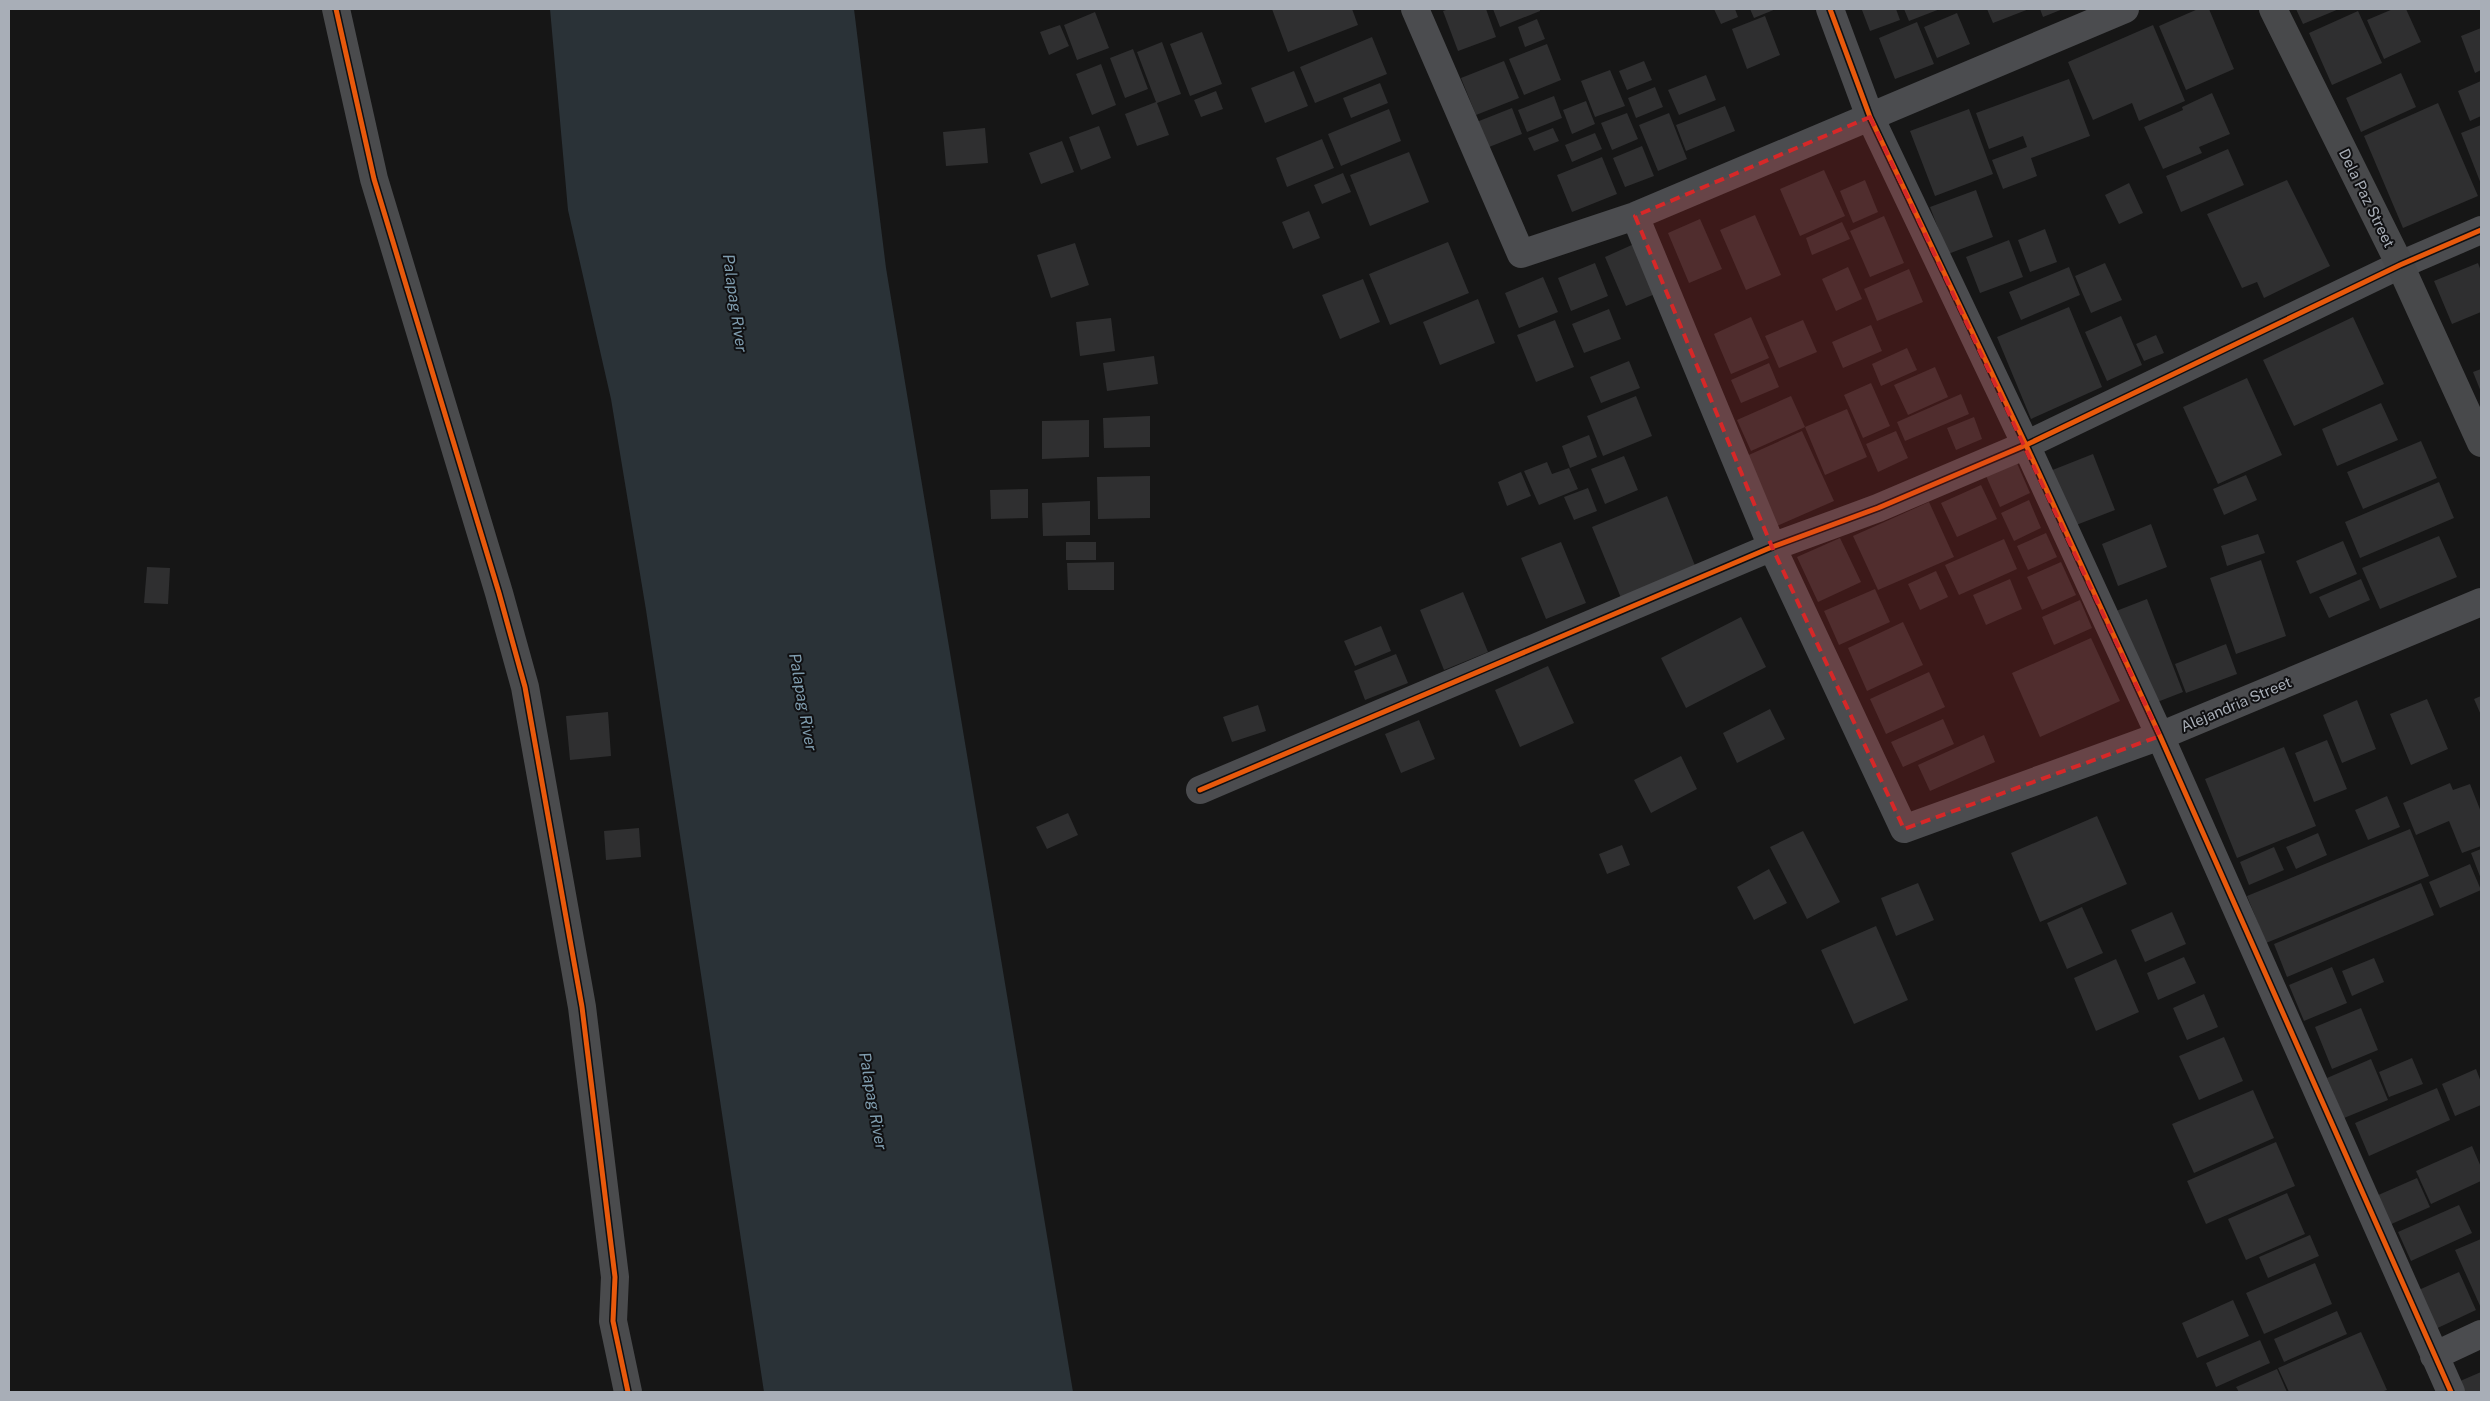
<svg xmlns="http://www.w3.org/2000/svg" width="2490" height="1401" font-family="'Public Sans',sans-serif">
<rect width="100%" height="100%" fill="#161616"/>
<path fill="#2a3237" d="M550 9H854L886 268 1073 1392H764L646 610 611 399 568 210Z"/>
<path fill="#2f2f30" d="M1272 9H1352L1358 25 1288 52Z
M1449 9H1486L1496 37 1458 51 1443 11Z
M1493 9H1540V11L1500 27Z
M1714 9H1735L1738 17 1721 24Z
M1750 9H1776L1754 18Z
M1865 9H1896L1900 20 1870 31 1862 10Z
M1904 9H1940L1909 21Z
M1987 9H2029L1993 23Z
M2040 9H2063L2043 17Z
M2198 9H2209L2234 69 2186 90 2159 26Z
M2296 9H2339L2303 24Z
M2393 9H2406L2421 42 2384 59 2367 20Z
M2358 11 2382 63 2332 85 2309 33Z
M1095 12 1109 48 1077 60 1064 25Z
M1957 13 1970 44 1937 58 1924 27Z
M1765 16 1780 55 1747 69 1732 29Z
M1537 19 1545 39 1525 47 1518 27Z
M1917 22 1934 64 1895 79 1879 38Z
M1060 25 1069 46 1049 55 1040 32Z
M2153 25 2185 101 2139 121 2132 103 2093 120 2068 62Z
M2481 28V70L2475 73 2461 36Z
M1202 32 1222 84 1190 96 1170 44Z
M1372 37 1387 74 1315 103 1300 67Z
M1162 42 1181 94 1157 103 1169 135 1137 146 1125 114 1156 102 1137 52Z
M1547 44 1561 80 1524 95 1509 59Z
M1133 49 1148 89 1125 98 1110 58Z
M1504 61 1519 98 1476 115 1461 78Z
M1644 61 1652 80 1627 90 1619 71Z
M1101 64 1116 105 1092 115 1076 74Z
M1610 70 1625 106 1595 117 1581 81Z
M1294 71 1308 106 1265 123 1251 88Z
M2401 73 2416 107 2361 132 2346 98Z
M1706 75 1716 100 1679 115 1668 90Z
M2069 79 2090 136 2031 158 2037 176 2003 189 1992 160 2027 147 2023 136 1989 149 1976 113Z
M2481 81V116L2470 121 2458 91Z
M1380 83 1388 103 1351 118 1343 98Z
M1655 87 1663 107 1636 118 1628 98Z
M1216 91 1223 109 1201 117 1194 100Z
M2212 93 2230 134 2199 147 2202 153 2163 169 2144 127 2183 110 2182 107Z
M1554 96 1562 118 1527 132 1518 110Z
M1586 101 1595 124 1572 134 1563 110Z
M2438 103 2478 196 2403 228 2364 136Z
M1725 106 1735 131 1686 151 1676 125Z
M1512 108 1522 134 1484 149 1474 123Z
M1389 109 1401 141 1341 166 1328 134Z
M1969 109 1993 174 1935 196 1910 131Z
M1627 113 1638 139 1612 150 1601 123Z
M1669 113 1687 159 1658 171 1639 125Z
M2481 125V184L2461 133Z
M1099 126 1111 158 1081 170 1069 137Z
M985 128 988 163 946 166 943 132Z
M1553 128 1559 141 1534 151 1528 138Z
M1595 133 1602 149 1572 162 1565 145Z
M1322 139 1334 168 1287 187 1276 158Z
M1062 141 1074 172 1041 184 1029 153Z
M1642 146 1654 176 1625 187 1613 158Z
M2228 149 2244 185 2181 212 2166 176Z
M1409 152 1429 202 1370 226 1350 175Z
M1602 157 1617 194 1572 212 1557 175Z
M1824 170 1845 216 1800 236 1780 189Z
M1343 173 1351 192 1322 204 1314 185Z
M1865 180 1878 212 1853 223 1840 191Z
M2287 180 2330 266 2264 298 2257 282 2242 288 2207 214Z
M2129 183 2143 213 2119 224 2105 195Z
M1976 190 1993 237 1948 254 1930 207Z
M1309 211 1320 238 1293 249 1282 222Z
M1755 215 1781 275 1746 290 1720 230Z
M1884 216 1904 263 1870 277 1850 231Z
M1700 219 1722 269 1689 283 1668 233Z
M1842 222 1850 239 1812 255 1806 238Z
M2045 229 2057 262 2030 272 2018 240Z
M2009 240 2023 277 1980 293 1966 257Z
M1448 242 1469 293 1390 325 1369 274Z
M1075 243 1089 285 1051 298 1037 255Z
M1634 244 1655 294 1626 306 1605 257Z
M1595 263 1608 296 1571 311 1558 278Z
M2105 263 2122 300 2091 313 2075 276Z
M2478 263 2481 271V312L2452 324 2434 281Z
M1848 267 1862 299 1836 311 1822 279Z
M2069 267 2080 295 2021 320 2009 292Z
M1909 269 1923 302 1877 321 1864 289Z
M1543 277 1558 312 1519 328 1505 293Z
M1363 279 1380 322 1340 339 1322 295Z
M1478 299 1495 343 1440 365 1423 322Z
M2069 307 2102 387 2031 419 1997 337Z
M1609 309 1621 339 1584 353 1572 324Z
M2121 316 2142 365 2107 381 2085 332Z
M1751 317 1769 358 1731 374 1714 334Z
M2353 317 2384 384 2294 426 2263 360Z
M1111 318 1115 351 1080 356 1076 322Z
M1555 320 1574 367 1536 382 1517 335Z
M1803 320 1817 352 1779 368 1765 336Z
M1871 325 1882 351 1843 368 1832 342Z
M2156 335 2164 353 2144 361 2136 344Z
M1907 348 1917 370 1881 386 1872 364Z
M1154 356 1158 384 1107 391 1103 363Z
M1629 361 1640 388 1601 403 1590 377Z
M1769 363 1779 387 1741 403 1731 380Z
M1935 367 1948 397 1908 415 1894 385Z
M2481 369V392L2473 372Z
M2247 378 2282 455 2218 484 2183 407Z
M1871 383 1890 426 1863 438 1844 395Z
M1961 394 1969 414 1905 441 1897 422Z
M1636 396 1652 436 1603 456 1587 416Z
M1791 396 1805 427 1751 451 1737 420Z
M2381 403 2398 440 2337 466 2322 429Z
M1847 409 1867 457 1825 475 1805 427Z
M1150 416V447L1104 448 1103 418Z
M1974 417 1982 439 1956 450 1947 428Z
M1089 420V457L1042 459V421Z
M1802 431 1834 501 1772 528 1742 458Z
M1896 431 1908 458 1878 472 1866 444Z
M1589 435 1597 457 1570 468 1562 446Z
M2421 441 2437 478 2363 509 2347 472Z
M2093 454 2115 510 2071 527 2050 471Z
M1624 456 1638 490 1605 504 1591 469Z
M1547 462 1552 474 1569 468 1578 489 1539 505 1524 471Z
M2017 463 2030 493 2000 507 1986 476Z
M1521 472 1531 496 1507 506 1498 482Z
M2246 475 2257 500 2224 515 2213 489Z
M1150 476V518L1098 519 1097 477Z
M2439 482 2454 518 2360 558 2345 522Z
M1981 485 1997 519 1957 537 1941 503Z
M1588 488 1597 511 1574 520 1564 497Z
M1028 489V518L991 519 990 490Z
M1667 496 1696 568 1621 598 1592 527Z
M2029 500 2041 528 2014 541 2001 513Z
M1090 501V535L1043 536 1042 503Z
M1929 502 1954 557 1878 590 1853 536Z
M2151 524 2167 567 2118 586 2102 544Z
M2046 533 2057 557 2028 570 2017 546Z
M2258 534 2265 553 2227 566 2221 546Z
M2439 536 2457 577 2380 609 2362 568Z
M1840 538 1861 582 1818 602 1797 557Z
M2004 539 2017 569 1959 595 1945 565Z
M2343 541 2357 574 2310 594 2296 561Z
M1066 542H1096V560H1066Z
M1561 542 1586 603 1546 619 1521 558Z
M2261 560 2286 636 2236 654 2210 578Z
M1114 562V590H1068L1067 563Z
M2061 562 2076 595 2042 610 2027 577Z
M147 567 170 568 168 604 144 603Z
M1936 571 1948 597 1920 610 1908 584Z
M2010 579 2022 609 1986 625 1973 595Z
M2361 579 2370 600 2329 618 2319 597Z
M1875 589 1890 622 1839 645 1824 611Z
M1463 592 1488 652 1444 670 1420 610Z
M2147 599 2183 692 2147 706 2111 613Z
M2080 600 2092 628 2054 645 2042 617Z
M1741 617 1766 667 1686 708 1661 658Z
M1903 622 1923 665 1867 691 1848 648Z
M1381 626 1391 651 1355 666 1344 641Z
M2091 638 2120 701 2040 737 2012 673Z
M2226 644 2237 674 2186 693 2175 664Z
M1396 654 1408 683 1365 700 1354 671Z
M1548 666 1574 723 1520 747 1495 690Z
M1929 672 1945 707 1886 734 1870 699Z
M2481 696V715L2474 699Z
M2427 699 2448 749 2411 765 2390 714Z
M2357 700 2376 749 2342 763 2323 715Z
M1258 705 1266 731 1232 742 1223 717Z
M1770 709 1785 739 1737 763 1723 733Z
M608 712 611 756 570 760 566 716Z
M1943 719 1954 744 1903 767 1891 742Z
M1419 720 1435 759 1401 773 1385 734Z
M1984 735 1995 762 1930 791 1918 765Z
M2327 740 2347 789 2314 802 2295 753Z
M2284 747 2316 826 2237 858 2205 779Z
M1681 756 1697 789 1651 813 1634 780Z
M2450 783 2453 790 2470 784 2481 812V846L2462 853 2449 821 2416 835 2403 803Z
M2387 796 2400 827 2368 840 2355 810Z
M1068 813 1078 835 1047 849 1036 827Z
M2097 816 2127 884 2040 922 2011 853Z
M639 828 641 857 606 860 604 831Z
M2410 829 2429 876 2266 943 2247 896Z
M1803 831 1840 902 1807 919 1770 847Z
M2318 833 2327 855 2296 869 2286 847Z
M1622 845 1630 865 1607 874 1599 854Z
M2274 847 2284 870 2249 885 2240 862Z
M2481 849V879L2471 853Z
M2470 864 2481 890 2440 908 2429 882Z
M1769 869 1787 903 1754 920 1737 887Z
M1918 883 1934 920 1896 936 1881 898Z
M2421 883 2434 915 2287 977 2274 944Z
M2082 907 2103 953 2067 969 2047 923Z
M2172 912 2186 944 2145 962 2131 930Z
M1876 926 1908 1000 1854 1024 1821 950Z
M2184 957 2196 983 2158 1000 2147 973Z
M2374 958 2384 982 2352 996 2342 971Z
M2116 959 2139 1012 2096 1031 2074 978Z
M2332 967 2347 1003 2304 1021 2289 985Z
M2204 994 2218 1027 2187 1040 2173 1008Z
M2361 1008 2378 1050 2332 1069 2315 1027Z
M2224 1037 2243 1081 2199 1100 2179 1056Z
M2412 1058 2423 1084 2389 1097 2379 1072Z
M2371 1059 2388 1100 2344 1118 2327 1078Z
M2476 1069 2481 1082V1105L2455 1116 2442 1084Z
M2437 1088 2450 1120 2369 1156 2355 1123Z
M2253 1090 2274 1138 2194 1173 2172 1124Z
M2276 1142 2295 1186 2206 1224 2187 1181Z
M2472 1146 2481 1167V1181L2431 1204 2416 1171Z
M2417 1178 2430 1207 2380 1229 2367 1200Z
M2287 1193 2305 1234 2246 1260 2228 1219Z
M2459 1205 2472 1233 2411 1261 2398 1232Z
M2310 1235 2319 1256 2268 1278 2259 1257Z
M2481 1239V1308L2455 1250Z
M2315 1263 2332 1304 2264 1334 2246 1293Z
M2459 1272 2476 1310 2429 1332 2412 1293Z
M2233 1300 2249 1336 2197 1358 2182 1323Z
M2337 1311 2347 1334 2284 1362 2274 1339Z
M2361 1332 2387 1390 2381 1392H2289L2278 1368Z
M2260 1340 2270 1363 2216 1387 2206 1363Z
M2277 1369 2287 1392H2239L2236 1387Z
M2481 1372V1392H2454L2451 1385Z"/>
<g fill="none" stroke-linecap="round" stroke-linejoin="round">
<path stroke="#4b4c4f" stroke-width="28" d="M1415 9 1521 254 1635 216 2125 9
M1830 9 1870 117 2026 445 2160 736 2451 1392
M1635 216 1772 547 1904 829 2160 736 2481 602
M1200 790 1772 547 1878 508 2026 445 2400 265 2481 230
M2434 1356 2481 1334"/>
<path stroke="#4a4b4d" stroke-width="28" d="M336 9 374 179 499 593 525 687 582 1007 615 1277 613 1321 628 1392"/>
<path stroke="#48494b" stroke-width="28" d="M2273 9 2400 265 2481 443"/>
<g stroke="#101012" stroke-width="8">
<path id="cycleway" d="M336 9 374 179 499 593 525 687 582 1007 615 1277 613 1321 628 1392
M1830 9 1870 117 2026 445 2160 736 2451 1392
M1200 790 1772 547 1878 508 2026 445 2400 265 2481 230"/>
</g>
<use href="#cycleway" stroke="#e8590c" stroke-width="5"/>
</g>
<path fill="#d62828" fill-opacity="0.2" stroke="#d62828" stroke-width="4" stroke-dasharray="10 6" stroke-linejoin="round" d="M1870 117 2160 736 1904 829 1772 547 1635 216Z"/>
<g text-anchor="middle" dominant-baseline="central" stroke-width="4" stroke-linejoin="round" paint-order="stroke">
<g font-size="15" fill="#a8aeb7" stroke="#101012">
<text transform="translate(2367 198) rotate(64)">Dela Paz Street</text>
<text transform="translate(2236 704) rotate(-23)">Alejandria Street</text>
</g>
<g font-size="16" font-style="italic" fill="#809eb0" stroke="#101012">
<text transform="translate(735 303) rotate(82)">Palapag River</text>
<text transform="translate(803 702) rotate(80)">Palapag River</text>
<text transform="translate(873 1101) rotate(80)">Palapag River</text>
</g>
</g>
<rect width="2490" height="1401" fill="none" stroke="#a8aeb7" stroke-width="20"/>
</svg>
